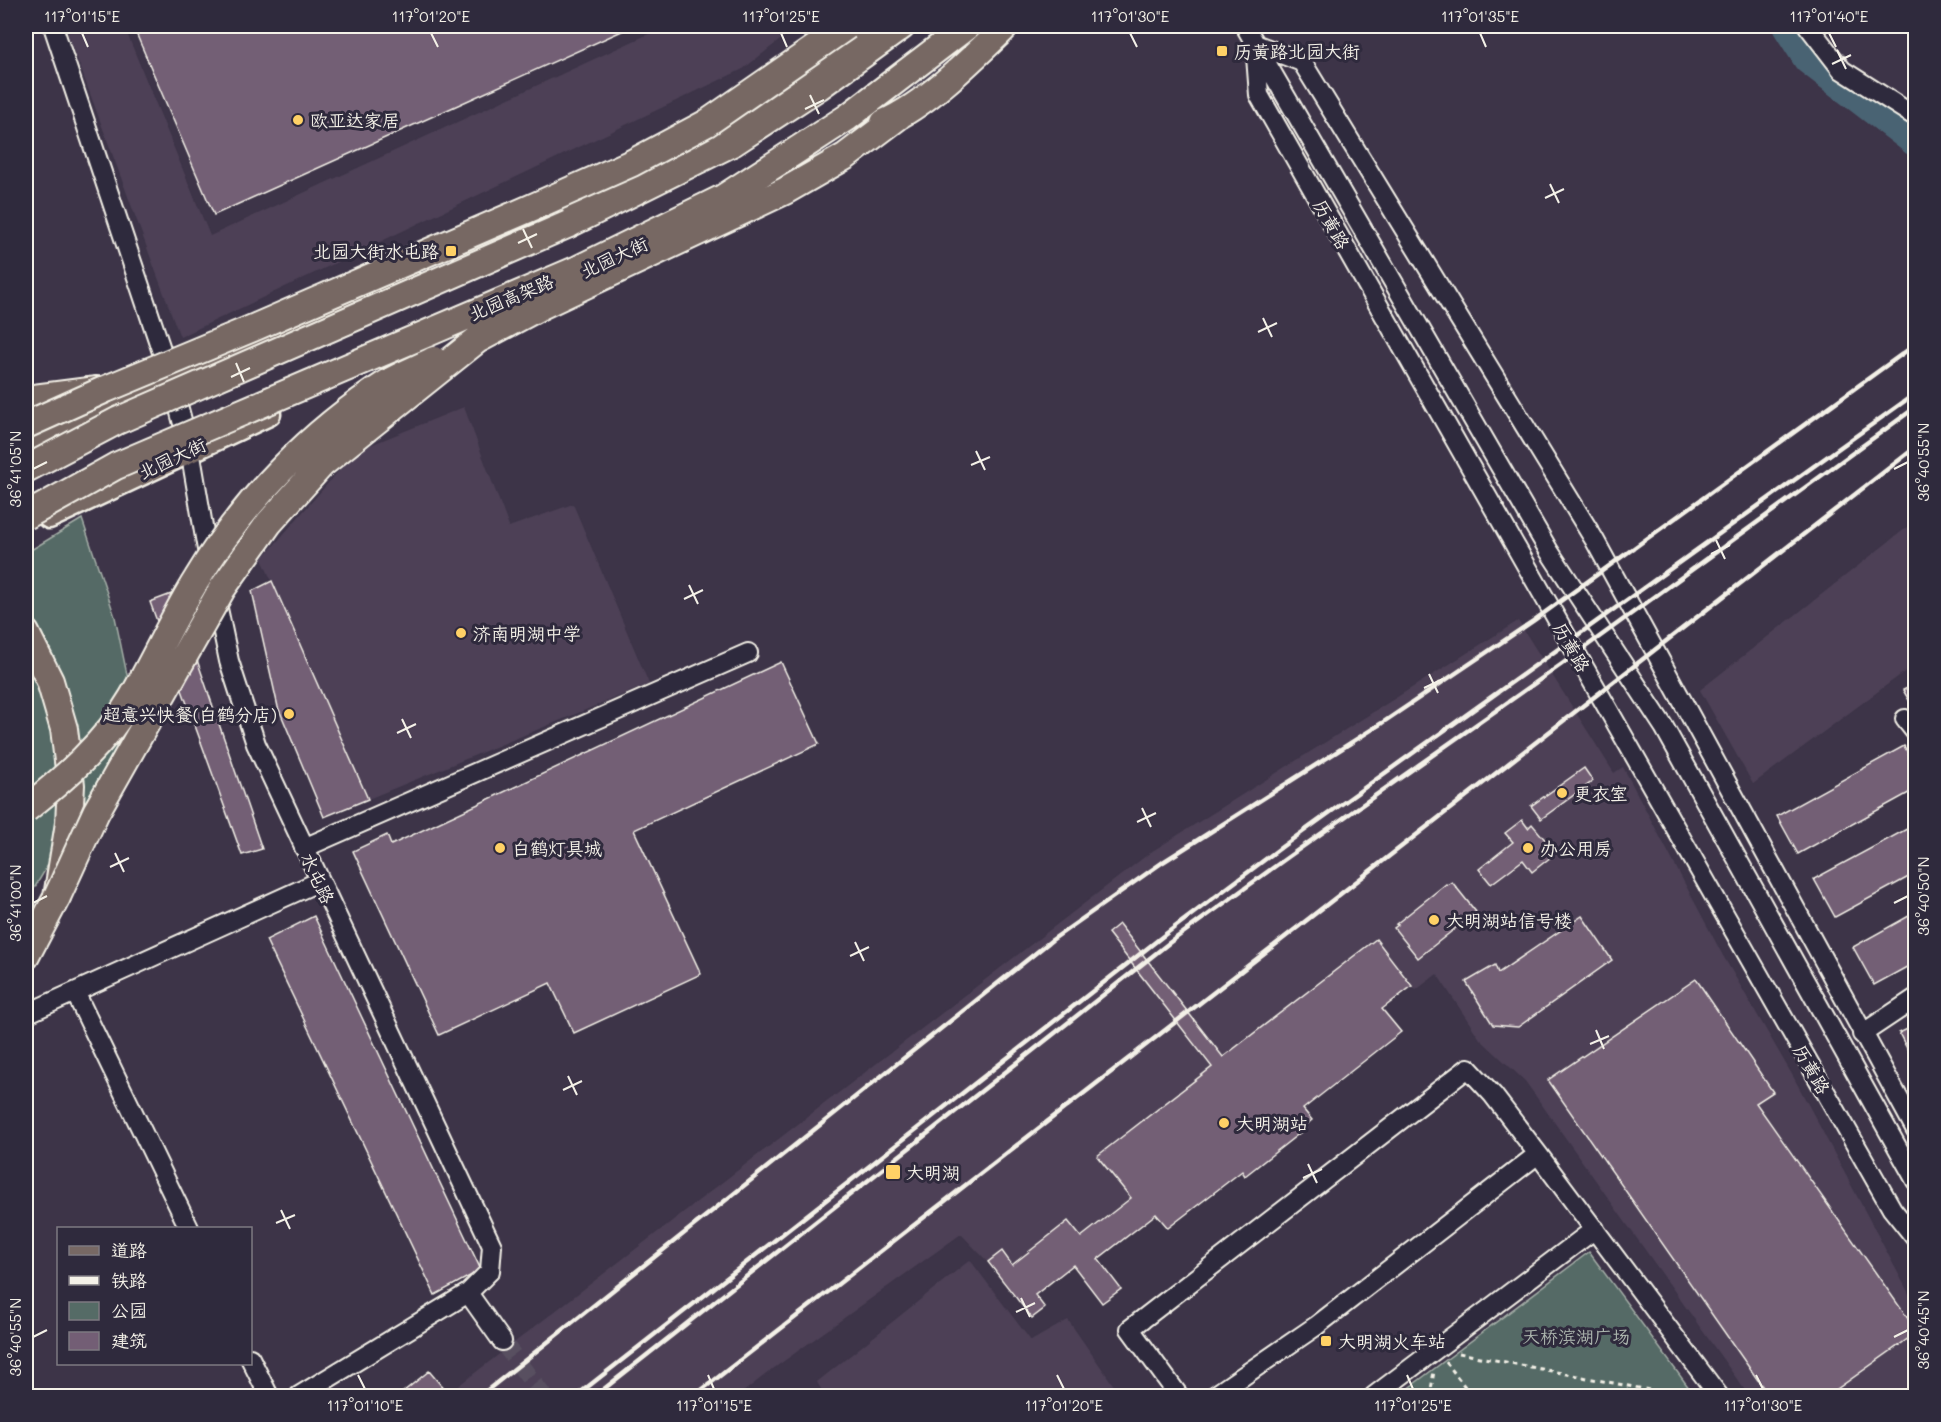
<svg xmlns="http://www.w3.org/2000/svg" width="1941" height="1422" font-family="Mali,'LXGW WenKai TC',sans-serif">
<rect width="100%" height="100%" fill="#3d3448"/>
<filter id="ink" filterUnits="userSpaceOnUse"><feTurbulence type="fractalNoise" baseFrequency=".0167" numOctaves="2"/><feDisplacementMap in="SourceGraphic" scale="12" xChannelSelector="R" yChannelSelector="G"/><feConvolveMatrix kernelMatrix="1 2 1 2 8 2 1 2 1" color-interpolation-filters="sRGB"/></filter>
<g filter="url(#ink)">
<path fill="#4d4156" d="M65 26H124L210 236 666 26H798L743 69 180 337Z
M464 407 509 527 573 504 649 684 368 799 262 559 356 451Z
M1915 521V664L1753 784 1700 690Z
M1518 621 1614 773 1623 767 1722 954 1794 1078 1915 1305V1396H1749L1525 1081 1480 1039 1437 974 1416 990 1412 986 1383 1008 1401 1032 1303 1108 1312 1120 1305 1126 1306 1128 1245 1176 1241 1171 1168 1228 1156 1214 1099 1259 1121 1289 1102 1303 1072 1265 1035 1295 1045 1308 1032 1318 988 1262 961 1234 770 1371 738 1396H445L1151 852Z
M970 1260 1031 1341 1068 1320 1121 1396H825L817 1382Z"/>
<path fill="#556b66" stroke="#a4aea7" stroke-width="1.5" d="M82 519 115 617 136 718 26 902V553Z
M1589 1252 1695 1396H1398Z"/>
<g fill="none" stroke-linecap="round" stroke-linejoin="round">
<path stroke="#4a6373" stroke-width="30" d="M1787 26 1808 59 1916 142"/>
</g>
<path fill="#735e75" stroke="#f4f1e8" stroke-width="1.5" d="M133 26H633L214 215Z
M272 581 368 799 324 817 278 707 252 591Z
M174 593 262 849 242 855 150 602Z
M781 662 819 744 634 830 701 974 574 1033 550 983 439 1035 353 851 387 835 391 845Z
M1916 684V712L1903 690Z
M1904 746 1916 766V789L1798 854 1777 816Z
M1584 768 1593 781 1541 819 1531 806Z
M1522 820 1528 828 1532 824 1556 853 1532 872 1523 860 1491 884 1479 869 1513 842 1505 833Z
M1916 824V873L1835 917 1814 879Z
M1452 882 1476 912 1418 958 1394 928 1398 925 1396 924 1446 884 1447 885Z
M1916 912V962L1874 985 1853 947Z
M314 916 481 1270 435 1295 266 940Z
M1582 916 1612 960 1518 1027 1493 1025 1466 982 1495 965 1498 973Z
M1119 924 1223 1057 1376 939 1412 986 1382 1009 1401 1032 1303 1109 1312 1120 1305 1126 1306 1128 1245 1176 1242 1171 1168 1228 1156 1214 1098 1259 1121 1289 1102 1303 1073 1265 1035 1295 1045 1308 1032 1318 988 1262 1002 1251 1012 1265 1068 1221 1081 1237 1131 1198 1097 1156 1212 1067 1108 933Z
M1696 979 1773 1092 1756 1103 1916 1330V1333L1827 1396H1769L1548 1080Z
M1916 1025V1061L1914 1062 1899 1033Z
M429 1371 450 1396H398Z"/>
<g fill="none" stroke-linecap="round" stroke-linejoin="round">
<path stroke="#585060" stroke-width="18" stroke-dasharray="18 9" stroke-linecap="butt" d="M502 1341 543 1396"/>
<g stroke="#f4f1e8" stroke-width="22">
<path id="minor" d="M53 26 171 379 190 450 210 567
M1245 26 1549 551 1664 727 1916 1181
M1808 26 1842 70 1916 117
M215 594 229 661 256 744 492 1246 490 1271 468 1293 502 1341
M1905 719 1916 733
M304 848 748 653
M75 992 189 1228
M26 1014 320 881
M1862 1034 1916 998
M1916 1130 1594 539 1302 62 1255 44 1259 95 1892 1209 1916 1239
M250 1358 269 1396
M299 1396 468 1293
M1179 1396 1130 1329 1468 1068 1493 1095 1538 1154 1719 1396
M1214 1396 1316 1326 1538 1154
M1374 1396 1595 1229"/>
</g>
<g stroke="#f4f1e8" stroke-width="27">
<path id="major" d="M465 256C524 229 585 203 644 173 725 132 804 82 875 26
M26 449C150 384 281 334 410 280
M49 517 269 414"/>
</g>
<g stroke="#f4f1e8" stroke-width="30">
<path id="highway" d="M569 224 734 142 818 87 902 26
M26 399 97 390
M26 633 50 681 64 729 71 785 69 823 57 897 26 956"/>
</g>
<path stroke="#f4f1e8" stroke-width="3" stroke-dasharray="4.5 4.5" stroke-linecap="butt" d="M1459 1353 1680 1396
M1446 1362 1472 1396
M1430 1396 1434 1371
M1681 1396 1691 1389"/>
<use href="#minor" stroke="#2f2a3d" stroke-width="18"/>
<use href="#major" stroke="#776864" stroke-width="22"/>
<use href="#highway" stroke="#776864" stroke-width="26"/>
<path stroke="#f4f1e8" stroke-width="4.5" d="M480 1396 1052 940 1163 862 1382 723 1533 621 1916 344
M576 1396 1163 936 1283 846 1916 393
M595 1396 1169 943 1288 857 1562 664 1916 407
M694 1396 1916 447"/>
<g stroke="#f4f1e8" stroke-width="30" stroke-linecap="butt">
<path id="highway-bridge" d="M884 123C927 104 972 59 1006 26
M26 425 106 389 253 328 533 207 632 163 707 123 847 26
M26 469 117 421 569 224
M26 516 116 466 578 269 723 198 848 117 967 26
M26 809C65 778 106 742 132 698 155 659 173 617 197 579 244 500 312 431 389 382 403 374 419 368 434 360
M57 897 96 812 222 589 269 523 322 464 477 340 541 306 785 191 846 156 899 116"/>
</g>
<use href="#highway-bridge" stroke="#776864" stroke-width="26"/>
</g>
</g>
<path fill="none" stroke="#f4f1e8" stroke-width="2" d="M82 33 88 47M431 33 438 47M781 33 787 47M1130 33 1137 47M1480 33 1486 47M1829 33 1836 47M1837 50 1846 69M1832 64 1851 55M810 95 819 114M805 109 824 100M1550 184 1559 203M1545 198 1564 189M523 229 532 248M518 243 537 234M1263 318 1272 337M1258 332 1277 323M236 363 244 382M231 377 250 368M976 451 985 470M971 465 990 457M33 469 47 462M1894 469 1908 462M1716 540 1725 559M1711 554 1730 545M689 585 698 604M684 599 703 590M1429 674 1438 693M1424 688 1443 679M402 719 411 738M397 733 416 724M1142 808 1151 827M1137 822 1156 813M115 853 124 872M110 867 129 858M33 903 47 896M1894 903 1908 896M855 942 864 961M850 956 869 947M1596 1030 1604 1049M1590 1044 1609 1036M568 1076 577 1095M563 1090 582 1081M1308 1164 1317 1183M1303 1178 1322 1169M281 1210 290 1229M276 1223 295 1215M1021 1298 1030 1317M1016 1312 1035 1303M33 1337 47 1330M1894 1337 1908 1330M358 1375 365 1389M708 1375 714 1389M1057 1375 1064 1389M1407 1375 1413 1389M1756 1375 1763 1389"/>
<g fill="#ffd166" stroke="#2f2a3d" stroke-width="2">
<rect x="1216" y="45" width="12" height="12" rx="3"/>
<circle cx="298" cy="120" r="6"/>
<rect x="445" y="245" width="12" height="12" rx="3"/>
<circle cx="461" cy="633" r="6"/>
<circle cx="289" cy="714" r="6"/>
<circle cx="1562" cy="793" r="6"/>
<circle cx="500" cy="848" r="6"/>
<circle cx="1528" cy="848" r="6"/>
<circle cx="1434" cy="920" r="6"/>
<circle cx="1224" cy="1123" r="6"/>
<rect x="885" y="1164" width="16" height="16" rx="3"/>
<rect x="1320" y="1335" width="12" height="12" rx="3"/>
</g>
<g text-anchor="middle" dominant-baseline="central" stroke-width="6" stroke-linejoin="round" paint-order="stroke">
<g font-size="18" fill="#f4f1e8" stroke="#2f2a3d" text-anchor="start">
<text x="1234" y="51">历黄路北园大街</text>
<text x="310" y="120">欧亚达家居</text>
<text x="439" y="251" text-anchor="end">北园大街水屯路</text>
<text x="473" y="633">济南明湖中学</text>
<text x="277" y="714" text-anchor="end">超意兴快餐(白鹤分店)</text>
<text x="1574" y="793">更衣室</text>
<text x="512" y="848">白鹤灯具城</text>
<text x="1540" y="848">办公用房</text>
<text x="1446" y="920">大明湖站信号楼</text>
<text x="1236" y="1123">大明湖站</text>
<text x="906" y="1172">大明湖</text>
<text x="1338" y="1341">大明湖火车站</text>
</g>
<g font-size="18" fill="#f4f1e8" stroke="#2f2a3d">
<text transform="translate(1332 224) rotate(61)">历黄路</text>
<text transform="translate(614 257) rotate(-25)">北园大街</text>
<text transform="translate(511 297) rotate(-23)">北园高架路</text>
<text transform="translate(172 458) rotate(-25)">北园大街</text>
<text transform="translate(1572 647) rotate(60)">历黄路</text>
<text transform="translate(318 878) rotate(65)">水屯路</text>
<text transform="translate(1812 1069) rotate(60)">历黄路</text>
</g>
<g font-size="18" fill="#acb5ae" stroke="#2f2a3d">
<text x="1576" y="1336">天桥滨湖广场</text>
</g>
</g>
<rect width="1941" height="1422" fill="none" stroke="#2f2a3d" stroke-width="66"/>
<rect x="57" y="1227" width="195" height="138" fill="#2f2a3d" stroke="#7e7a81" stroke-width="1.5"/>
<rect x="69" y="1246" width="30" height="9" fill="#776864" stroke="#7e7a81" stroke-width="1.5"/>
<text x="111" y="1257" font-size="18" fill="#f4f1e8">道路</text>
<rect x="69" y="1276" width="30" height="9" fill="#f4f1e8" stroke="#7e7a81" stroke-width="1.5"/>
<text x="111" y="1287" font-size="18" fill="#f4f1e8">铁路</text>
<rect x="69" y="1302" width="30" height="18" fill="#556b66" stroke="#7e7a81" stroke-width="1.5"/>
<text x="111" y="1317" font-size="18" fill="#f4f1e8">公园</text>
<rect x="69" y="1332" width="30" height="18" fill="#735e75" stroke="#7e7a81" stroke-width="1.5"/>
<text x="111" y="1347" font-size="18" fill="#f4f1e8">建筑</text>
<rect x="33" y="33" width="1875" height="1356" fill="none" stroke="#f4f1e8" stroke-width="2"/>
<g font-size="15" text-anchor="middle" fill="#f4f1e8">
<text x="82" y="22">117°01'15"E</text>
<text x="431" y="22">117°01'20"E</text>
<text x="781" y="22">117°01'25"E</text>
<text x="1130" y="22">117°01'30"E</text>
<text x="1480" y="22">117°01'35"E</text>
<text x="1829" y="22">117°01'40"E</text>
<text transform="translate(1924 462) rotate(-90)" y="5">36°40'55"N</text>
<text transform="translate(16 469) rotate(-90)" y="5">36°41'05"N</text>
<text transform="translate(1924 896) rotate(-90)" y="5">36°40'50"N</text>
<text transform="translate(16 903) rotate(-90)" y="5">36°41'00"N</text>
<text transform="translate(1924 1330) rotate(-90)" y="5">36°40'45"N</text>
<text transform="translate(16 1337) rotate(-90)" y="5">36°40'55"N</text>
<text x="365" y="1411">117°01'10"E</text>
<text x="714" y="1411">117°01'15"E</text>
<text x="1064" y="1411">117°01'20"E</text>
<text x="1413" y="1411">117°01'25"E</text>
<text x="1763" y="1411">117°01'30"E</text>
</g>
</svg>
